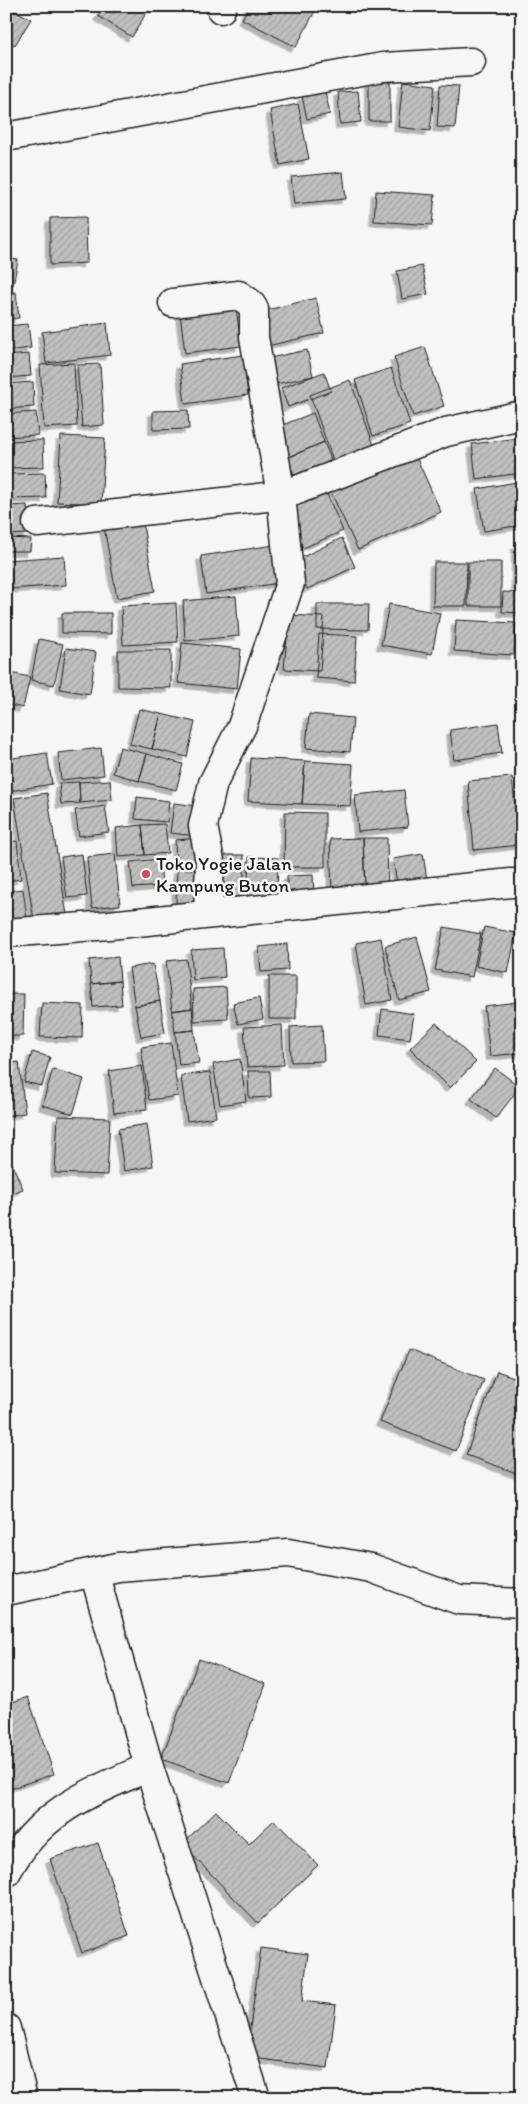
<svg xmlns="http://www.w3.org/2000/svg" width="528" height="2104" font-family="Itim,sans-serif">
<defs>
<pattern id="building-hatch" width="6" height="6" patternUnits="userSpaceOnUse" patternTransform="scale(1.25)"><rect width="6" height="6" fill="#c0c0bd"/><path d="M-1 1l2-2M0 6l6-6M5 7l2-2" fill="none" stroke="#a4a4a2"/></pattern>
<filter id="shadow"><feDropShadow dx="-4.5" dy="4.5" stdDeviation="0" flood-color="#0004"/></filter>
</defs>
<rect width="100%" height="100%" fill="#f6f6f2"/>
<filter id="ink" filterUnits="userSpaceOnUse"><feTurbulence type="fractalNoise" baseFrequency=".02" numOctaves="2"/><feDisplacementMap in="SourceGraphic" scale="10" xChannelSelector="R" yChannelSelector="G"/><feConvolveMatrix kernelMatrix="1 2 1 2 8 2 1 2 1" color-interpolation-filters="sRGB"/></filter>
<g filter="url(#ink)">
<path fill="url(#building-hatch)" stroke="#1c1c1c" filter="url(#shadow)" d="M6 6 31 19 15 45 6 40Z
M105 6H141L148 10 132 37 98 16Z
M249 6H306L315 11 296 47 242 19Z
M369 81H390V121H369Z
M403 81 435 85 430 131 398 127Z
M440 85 459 86 455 128 437 127Z
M325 91 330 114 307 119 302 96Z
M358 91 361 122 340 124 338 92Z
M298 104 309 159 280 165 270 110Z
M343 172 346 199 294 204 291 177Z
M376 191 435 195 432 225 374 221Z
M86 217 87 263 50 265V218Z
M6 258 18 260 13 285 6 284Z
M422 266 428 294 402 299 397 271Z
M16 292 19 318 6 319V293Z
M316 298 324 333 267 346 259 312Z
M236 306 241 346 185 353 180 313Z
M107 323 110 355 46 363 42 332Z
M28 324 31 348 6 351V326Z
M425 347 444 406 413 416 394 357Z
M307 350 313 376 271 385 265 359Z
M29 354 31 376 6 378V356Z
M243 355 248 395 185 404 180 364Z
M74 363 77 426 44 428 40 365Z
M100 364 104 425 82 427 77 365Z
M391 368 410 424 373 436 355 380Z
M324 372 331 391 288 407 281 388Z
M350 380 375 448 334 463 310 395Z
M33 382 34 407 6 409V384Z
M188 410 189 429 153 430V411Z
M36 412 38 435 6 437V414Z
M313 413 324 442 287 458 275 428Z
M61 436 105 438 101 504 57 502Z
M519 438 522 473 476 479 472 444Z
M43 440 44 467 6 468V441Z
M324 442 335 469 298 484 287 458Z
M413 450 441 512 358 550 329 488Z
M45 473 46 498 6 499V474Z
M522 481V525L484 531 477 489Z
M326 492 343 531 303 548 286 509Z
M27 505 28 534 6 535V506Z
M142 520 155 591 117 598 104 527Z
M6 538 31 539 30 551H6Z
M342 538 355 567 307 589 294 561Z
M281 544 286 582 206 594 201 556Z
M522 544V586H516V545Z
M64 556 66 585 8 589 6 560Z
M434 562H467L466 606H433Z
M468 562H501V606H468Z
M503 592 522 593V613L502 612Z
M236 596 239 636 185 641 183 601Z
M176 603 178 642 123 645 121 606Z
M317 604H369L368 630 317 629Z
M389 604 440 613 432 654 381 645Z
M62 613H111V634L62 633Z
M289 615 324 617 320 671 284 669Z
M456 620 516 623 514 655 454 651Z
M319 634 357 636 354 681 316 678Z
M39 639 63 644 54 685 31 680Z
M182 643 241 649 237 689 178 683Z
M66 648 96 652 90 694 60 689Z
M118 650H171V688L118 687Z
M6 672 30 677 23 708 6 704Z
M139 709 161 714 152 749 130 744Z
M161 714 195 722 187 757 152 749Z
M309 714 353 718 350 752 306 748Z
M498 723 502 753 454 760 450 730Z
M120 747 147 754 139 781 113 773Z
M101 748 104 775 61 780 58 753Z
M47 753 52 784 9 791 6 759Z
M147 754 183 764 176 790 139 781Z
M251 758 305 761 302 804 248 801Z
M305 761 353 764 350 806 302 804Z
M512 777 519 845 474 850 468 781Z
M110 780 112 800 80 803 79 782Z
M79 782 80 803 61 804 59 783Z
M404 790 408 827 358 832 355 795Z
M47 793 67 915 34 920 14 798Z
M137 797 169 801 167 822 135 819Z
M174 803 199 806 196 836 170 833Z
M105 806 109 832 79 836 75 810Z
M285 812 325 813V867H284Z
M165 824 168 853 145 855 142 825Z
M142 825 145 855 118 857 116 828Z
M202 838 204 860 176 863 175 840Z
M363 838H387L388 891H365Z
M363 838 365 891 332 892 330 839Z
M17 841 21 879 6 881V842Z
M82 854 87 896 67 898 61 857Z
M115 854 120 905 92 908 87 857Z
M423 854 428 886 398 890 393 859Z
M215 855H244V899L214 898Z
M249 857 278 858 277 899 247 898Z
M160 859 162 886 133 888 130 862Z
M177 869 206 870 205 905H176Z
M313 875 314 894H287V876Z
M23 889 28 926 6 929V891Z
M444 927 481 934 472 977 435 970Z
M484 927 516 933 508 973 476 966Z
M417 937 431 992 399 1000 385 946Z
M381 938 392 1000 366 1005 356 943Z
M287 944 288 970 261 972 259 947Z
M223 948 225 977 193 980 191 950Z
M118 957 120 981 91 984 89 960Z
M186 959 192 1008 172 1011 166 961Z
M153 964 160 1001 135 1006 129 968Z
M269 976H296V1019H269Z
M120 981 122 1005 93 1007 91 984Z
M226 987 228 1019 194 1021 193 989Z
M6 994H24L23 1036H6Z
M259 998 263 1019 238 1024 233 1003Z
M160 1001 165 1033 141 1037 135 1006Z
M518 1002 522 1053 490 1056 484 1006Z
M42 1003 83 1005 82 1038 40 1037Z
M192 1008 194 1030 175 1032 172 1011Z
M382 1009 414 1014 410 1039 379 1035Z
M436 1023 476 1062 450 1088 410 1048Z
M282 1025 284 1065 247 1067 244 1027Z
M322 1025 324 1061 291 1062 290 1027Z
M194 1030 199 1063 179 1065 175 1032Z
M171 1043 178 1096 149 1100 141 1047Z
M32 1052 50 1057 42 1086 24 1082Z
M240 1059 246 1101 220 1105 213 1064Z
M19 1062 25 1113 6 1116V1064Z
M142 1066 147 1109 114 1113 109 1071Z
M495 1068 520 1087 496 1118 471 1099Z
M53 1069 84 1079 73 1114 42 1105Z
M248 1071H270L271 1097 249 1098Z
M210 1072 216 1117 187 1121 181 1076Z
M58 1116 110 1118 107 1175 55 1173Z
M147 1124 153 1166 124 1171 118 1129Z
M6 1150 23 1189 6 1196Z
M409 1350 484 1380 456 1451 380 1422Z
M497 1371 522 1380V1475L466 1455Z
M199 1659 266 1684 229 1783 161 1759Z
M28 1697 54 1774 6 1790V1704Z
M216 1811 249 1844 274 1820 318 1865 258 1923 182 1844Z
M98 1843 129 1936 82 1953 50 1859Z
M261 1948 308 1954 302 2001 336 2005 328 2068 246 2057Z
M159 2093V2098H130Z"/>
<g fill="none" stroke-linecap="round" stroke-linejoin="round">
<g stroke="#1c1c1c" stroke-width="31">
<path id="minor" d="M221 9 222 6
M6 137 383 67 471 62
M173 303 239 295 250 303 254 309V337L281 495 290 583 242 726 213 783 203 826 210 861 208 914
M37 523 284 495 446 432 522 415
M6 933 109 925 511 883H522
M94 1572 149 1767 256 2098
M6 1591 118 1567 288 1553 371 1568 459 1600 522 1603
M6 1873C39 1811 88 1793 149 1767
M6 2028 23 2098"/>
</g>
<use href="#minor" stroke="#f6f6f2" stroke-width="28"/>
</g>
</g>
<circle fill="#d1495b" stroke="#f6f6f2" stroke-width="2" cx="146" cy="874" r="5"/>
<g text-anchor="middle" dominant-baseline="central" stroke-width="5" stroke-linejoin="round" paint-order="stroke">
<g font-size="19" fill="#1c1c1c" stroke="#f6f6f2" text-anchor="start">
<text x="156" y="863">Toko Yogie Jalan<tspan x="156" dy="22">Kampung Buton</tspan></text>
</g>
</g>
<rect width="528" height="2104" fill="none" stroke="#f6f6f2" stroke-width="25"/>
<rect x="12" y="12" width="503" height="2079" fill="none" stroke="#1c1c1c" stroke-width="2" filter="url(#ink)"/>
</svg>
